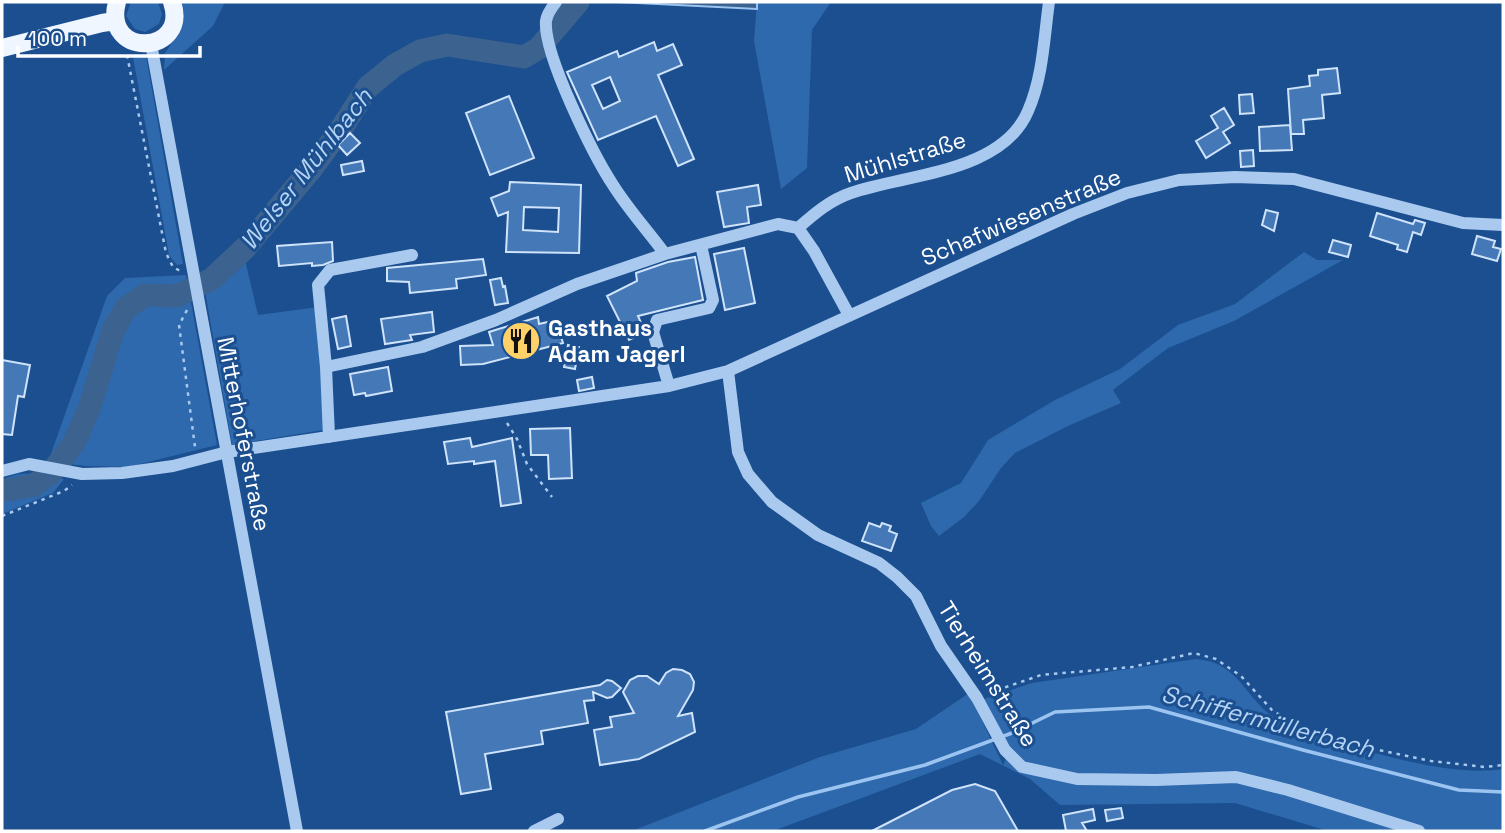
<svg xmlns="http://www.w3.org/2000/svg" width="1505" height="833" font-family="'Space Grotesk',sans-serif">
<rect width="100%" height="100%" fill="#1b4f8f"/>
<path fill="#2e69ad" d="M131 2H158L162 14 159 24 145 32 135 29 126 16Z
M181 2H225L213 26 164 70 165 53 182 28Z
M757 2H831L812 30 807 168 781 189 754 41Z
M146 56 183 264 177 265 169 255 133 57Z
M242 247 258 315 326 306 335 428 232 445 205 291Z
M1304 252 1317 260H1343L1234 321 1168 348 1113 390 1121 403 1068 426 1015 453 1001 468 979 501 964 517 939 536 931 526 921 503 961 483 988 440 1055 400 1120 369 1178 325 1235 304Z
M186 275 217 445 128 467 87 466 48 462 107 296 125 278Z
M39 473 33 481 2 488V479L19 474Z
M51 476 64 479 53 493 2 514V502L40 491Z
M1196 659C1203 660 1211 661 1217 664 1240 674 1251 701 1271 715 1286 726 1308 732 1325 738 1375 754 1452 777 1503 769V831H1328L1235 803 1060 805 1030 779 980 754 773 831H632L820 757 916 729 969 693 1003 765 1009 752 981 700 1032 683Z"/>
<path fill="#3c6290" stroke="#9cc4f0" stroke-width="2" d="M617 2H757V9Z
M39 473 51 476 40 491 2 501V488L33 481Z"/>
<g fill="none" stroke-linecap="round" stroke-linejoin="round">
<path stroke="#9cc4f0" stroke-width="3.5" d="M705 831 798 797 925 765 1012 733 1055 712 1149 707 1303 750 1459 790 1503 792"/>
<path stroke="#3c6290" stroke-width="23" d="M2 491 34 485 51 473 74 443 89 409 113 331 126 308 145 295 177 296 212 279 245 248 312 168 343 126 368 87 395 65 420 51 447 45 524 57 539 48 578 2"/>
</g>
<path fill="#4478b7" stroke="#cfe3fa" stroke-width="2" fill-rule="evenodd" d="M654 42 657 51 673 44 682 65 658 75 694 159 678 166 656 116 598 140 567 72 617 51 619 57ZM610 77 620 101 603 109 592 85Z
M1337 68 1340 93 1322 95 1324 118 1303 120 1304 134H1291L1288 89 1310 86 1309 76 1318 75V70Z
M1252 94 1254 113 1240 114 1239 95Z
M509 96 534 158 490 175 466 113Z
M1224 108 1234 125 1223 132 1230 143 1206 158 1196 141 1218 128 1211 116Z
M1290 125 1292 150 1260 151 1259 127Z
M350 133 360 143 347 155 338 145Z
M1253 150 1254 166 1241 167 1240 151Z
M362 161 364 171 343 175 341 165Z
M510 182 581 185 579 253 506 252 508 212 498 216 491 198 509 191ZM524 207 559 208 558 232 523 230Z
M758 185 761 205 747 207 749 223 724 227 717 192Z
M1266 210 1278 213 1274 231 1262 225Z
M1377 213 1413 224 1415 220 1425 223 1421 235 1413 232 1407 252 1397 249 1398 245 1370 236Z
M1477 236 1495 241 1493 247 1501 249 1497 261 1472 254Z
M1333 240 1351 245 1348 257 1329 252Z
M332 242 333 261 323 265 312 266V263L279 266 277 246Z
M744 248 755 303 725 310 714 254Z
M695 257 703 300 638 316 645 332 629 340 607 296 637 281 636 273 668 262Z
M483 259 486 275 456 279 457 288 410 293 409 282 387 281V268Z
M501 278 503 287 505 286 508 303 495 305 490 280Z
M432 312 434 332 410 335 412 340 385 344 381 319Z
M346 316 351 346 338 349 332 319Z
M538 317 539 324 556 320 563 343 483 364 461 365 460 346 493 345 489 332Z
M568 345 579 347 575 369 564 367Z
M2 360 30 365 24 397 18 396 12 435 2 434Z
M388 367 392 391 366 396 365 393 354 395 350 374Z
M592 377 594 388 579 391 577 380Z
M570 428 572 478 549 479 548 455H531L530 429Z
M470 438 472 447 512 438 521 503 501 506 495 461 474 464V461L448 464 444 442Z
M869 523 880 527 882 523 891 526 889 531 897 534 891 551 862 541Z
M673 669 682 670 690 674 694 682 693 690 678 716 692 713 695 732 639 759 600 765 594 730 612 727 610 717 634 713 623 692 630 680 638 676H647L659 684 666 673Z
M607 680 612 681 621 688 612 697 607 698 593 692 594 700 584 701 588 723 541 731 543 744 485 754 491 789 461 794 446 712 600 685Z
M975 784 995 791 1018 831H872L952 790Z
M1121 808 1123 818 1107 821 1105 810Z
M1093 809 1095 820 1082 823 1087 831H1066L1063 815Z"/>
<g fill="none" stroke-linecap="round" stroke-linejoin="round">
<path stroke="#a9c9ee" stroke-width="2.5" stroke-dasharray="3.5 5" stroke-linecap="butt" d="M127 55 166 253 173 267 182 272
M187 310 179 325 195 447
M507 423 517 439 527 464 552 497
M2 516 64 491 72 485
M989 693 1041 675 1132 667 1194 653 1216 659 1241 676 1272 710 1294 724 1364 747 1431 761 1485 767 1503 765
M1502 831H1503"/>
<path stroke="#a9c9ee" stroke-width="12" d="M556 2C552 7 547 14 546 21 543 54 594 156 613 185 628 209 648 231 665 254
M151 44 297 831
M798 228C814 214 830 200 851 193 906 174 1002 173 1028 111 1043 77 1044 38 1049 2
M326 367 318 285 330 270 412 255
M728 371 738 452 748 474 772 502 818 535 879 563 897 577 916 596 941 646 977 698 1005 750 1022 767 1077 779 1156 780 1236 777 1288 790 1419 831
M669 386 653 332 657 320 709 308 713 300 701 245
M329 437 326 367 422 347 496 320 577 284 665 254 778 224 798 228 814 251 849 315
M2 471 29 464 82 474 122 473 173 466 227 452 669 386 728 371 1073 214 1127 193 1179 180 1235 177 1294 179 1463 223 1503 225
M534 831 558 819"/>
<path stroke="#f0f6ff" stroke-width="18" d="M117 2C102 59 190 55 172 2
M2 48 102 23 115 21"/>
</g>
<defs>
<g id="restaurant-disc" transform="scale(2.0125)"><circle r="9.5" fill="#ffd166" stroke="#1b4f8f"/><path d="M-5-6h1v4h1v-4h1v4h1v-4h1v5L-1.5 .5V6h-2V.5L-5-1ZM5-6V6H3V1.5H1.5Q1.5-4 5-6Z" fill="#111"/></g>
</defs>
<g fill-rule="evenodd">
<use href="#restaurant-disc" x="521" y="341"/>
</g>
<g text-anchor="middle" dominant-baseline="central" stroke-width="6" stroke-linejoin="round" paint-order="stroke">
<g font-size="23" fill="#fff" stroke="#1b4f8f">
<text transform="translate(905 157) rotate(-17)">Mühlstraße</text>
<text transform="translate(1021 217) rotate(-23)">Schafwiesenstraße</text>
<text transform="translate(244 434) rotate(79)">Mitterhoferstraße</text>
<text transform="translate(988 674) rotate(58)">Tierheimstraße</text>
</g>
<g font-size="23" font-weight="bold" fill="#fff" stroke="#1b4f8f" text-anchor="start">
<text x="548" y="328">Gasthaus<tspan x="548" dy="26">Adam Jagerl</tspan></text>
</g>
<g font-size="24" font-style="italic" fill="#b5d3f5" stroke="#1b4f8f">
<text transform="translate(306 169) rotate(-52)">Welser Mühlbach</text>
<text transform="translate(1268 721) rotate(15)">Schiffermüllerbach</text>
</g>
</g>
<rect width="1505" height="833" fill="none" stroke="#ffffff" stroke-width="7"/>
<path d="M18 46v10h182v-10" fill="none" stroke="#ffffff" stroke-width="3.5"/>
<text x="28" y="46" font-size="21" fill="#ffffff" stroke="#1b4f8f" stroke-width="5" paint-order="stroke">100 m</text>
</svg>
